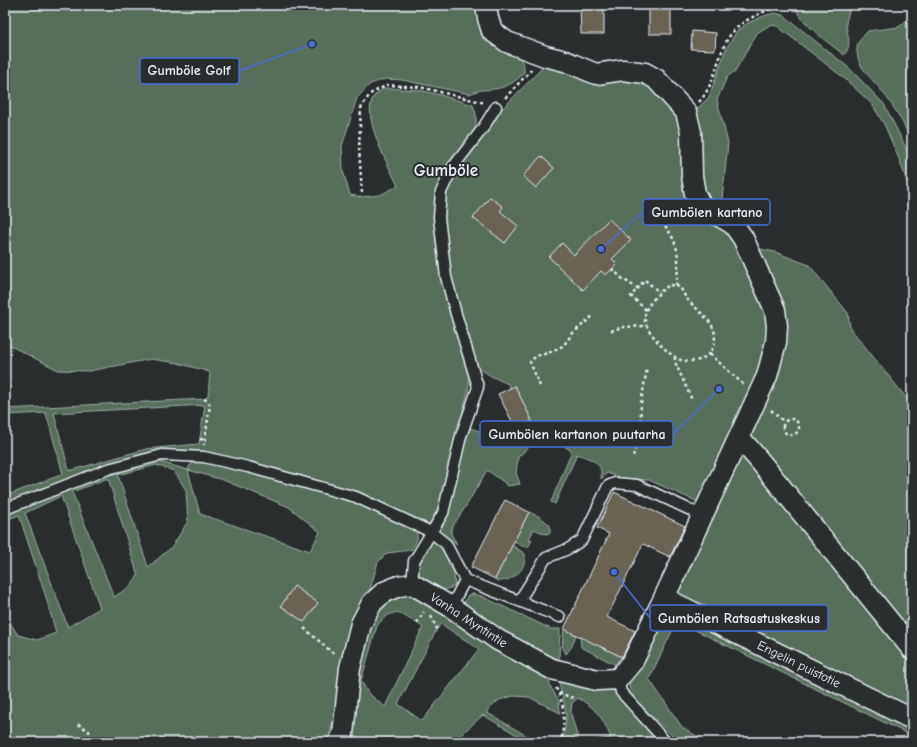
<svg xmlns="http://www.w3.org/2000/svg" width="917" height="747" font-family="'Comic Neue',sans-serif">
<rect width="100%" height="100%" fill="#2a2d2e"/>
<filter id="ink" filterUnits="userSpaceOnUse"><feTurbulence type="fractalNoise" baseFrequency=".025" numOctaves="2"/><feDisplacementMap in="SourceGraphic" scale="8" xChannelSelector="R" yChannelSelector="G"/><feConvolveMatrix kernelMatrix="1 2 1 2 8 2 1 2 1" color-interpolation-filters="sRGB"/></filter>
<g filter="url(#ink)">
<path fill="#566e5a" stroke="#9fb0a9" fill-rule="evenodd" d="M5 5H479L519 56 524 65V73C515 82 508 87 494 89 483 91 482 88 470 94L402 80 385 79 370 84 357 98 342 146 343 171 350 195 361 197 380 195 398 186C389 166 360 116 374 96 377 93 381 91 384 88L419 90 440 95 473 105 476 114V132L483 136 500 111 547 63 628 76 651 84 695 111 709 97 726 49 737 31 748 23 764 16 774 13 783 15 849 68 884 104 908 152 912 163V196L899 159 885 126 872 104 844 78 777 26 770 25 757 33 735 71 727 77 717 100 728 143 721 209 755 248 775 252 809 265 848 313 850 328 912 405V715L680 598 674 591 698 502 649 480 622 478 607 473 601 479C603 461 592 460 577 454L555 504 551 502 572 451 559 443H543L530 446 518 457 516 473 520 484 508 486 505 483 487 470 466 506 452 527 451 534 457 544C450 539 441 535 440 526L467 427 510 441 524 435 520 427 532 420 515 387 510 389 508 384 491 376 477 367 470 370 468 391 441 501 429 526 211 453H196L78 475 5 504V496L63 474 46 413 5 415V409L204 399 208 396 210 372 178 363 151 359 89 371 58 370 5 343ZM205 405 199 444 146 449 69 471 54 413Z
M794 5H851C850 11 846 18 846 24 847 36 853 44 844 55 828 42 801 24 794 5Z
M904 5H912V143C904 123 894 106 881 90 871 77 858 68 857 52 856 42 862 37 868 31L899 27 907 20 909 12Z
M200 461H208L356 501 413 526C420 537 418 540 411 550L387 553 378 562 340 691 328 742H5V615L18 635 37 640 56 633 45 594 19 515 5 520V511L54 492 138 465 160 462 188 470C190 463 193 462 200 461ZM156 465 174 471 186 490 188 521 172 547 148 567 118 475ZM188 470 223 480 289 507 320 532 310 551 200 514ZM108 478 138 576 128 588 114 597 72 492ZM61 496 100 608 68 627 25 513Z
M529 512 540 517 550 525V533L545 534 534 529 529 539 532 540 528 547 522 546 514 541Z
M430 539 438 540 453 563 455 585C442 597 415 583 417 565 418 558 426 546 430 539Z
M512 545 525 554C527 570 512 582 497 581L495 579Z
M406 590 549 672 550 686 559 701 560 713 529 697 513 696 499 700 486 712 537 742H529L483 715 456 739 459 742H345L355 655 378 600ZM398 612 423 627 385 707 368 693 361 681 377 626C383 618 388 614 398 612ZM441 624 479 649 422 721 398 704 437 629Z
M473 594 481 596 551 629H560L559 659 557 663H553L464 608 465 601 468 595Z
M671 613 684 614 912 726V736L691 628 676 623 649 679 682 727 706 742H679L630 695 629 684 631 672 660 618Z
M564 629 576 635 572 646 566 654 562 646Z
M580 636 624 658 621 664 616 665 581 647Z
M558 676 579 679 615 691 650 730 657 742H614L613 741 606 742H562C564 733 566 723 566 714 565 701 559 689 558 676ZM578 698C597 709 603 718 611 738L579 742 572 718 571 711 572 703Z"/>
<path fill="#6a6252" stroke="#e8f1f8" d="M580 5H604V34H581Z
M649 5H671V34H649Z
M692 31 716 33 715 50 691 49Z
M541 156 554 168 536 188 523 176Z
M490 197 503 207 500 211 518 226 505 243 473 218Z
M609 219 631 240 612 259 617 264 606 275 601 271 583 290 549 257 562 243 574 255Z
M515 386 532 421 516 429 498 394Z
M614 492 685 526 670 557 643 544 607 617 635 631 622 657 564 629 609 534 597 528Z
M505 500 529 512 495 579 471 567Z
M294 586 318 603 304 622 281 606Z"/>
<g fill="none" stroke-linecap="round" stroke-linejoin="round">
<g stroke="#e8f1f8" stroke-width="13">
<path id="lane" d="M5 509 108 469 162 455 204 457 248 467 356 497 431 532 446 544 465 580 451 607
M465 580 560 617
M412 584 414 561 443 513 461 436 478 387 456 314 446 277 439 217 441 192 453 167 483 128 496 107
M519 601 546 558 568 549 582 540 608 486 615 483 637 485 701 515
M618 679 621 692 666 742"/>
</g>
<g stroke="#e8f1f8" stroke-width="23">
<path id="street" d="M486 5 488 18 492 31 507 42 545 56 565 61 596 74 623 70 645 73 656 79 686 112 691 132 692 176 695 194 703 209 721 217 733 224 743 238 775 310 777 326 776 342 767 376 739 437
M664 598 912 719
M339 742 343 734 350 668 361 624 372 603 384 592 399 586 412 584 451 607 498 640 552 669 597 680 618 679 633 661 664 598 739 437 759 460 912 649"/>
</g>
<path stroke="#e8f1f8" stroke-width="2.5" stroke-dasharray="3 3" stroke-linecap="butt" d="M505 98 532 69
M699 102C708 92 712 81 716 69 720 57 723 45 731 34 742 20 762 12 779 6
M362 193 359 148 361 108 370 94 387 85 420 87 485 103
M665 226C681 247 679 260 676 286
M612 269 623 279 638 289
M670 285 680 287C683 292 685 297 688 300 695 308 711 320 714 330 719 353 702 365 681 360 670 357 646 332 645 320 644 313 647 307 652 301 658 294 662 289 670 285Z
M646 310 631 296 645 280 659 292
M611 331 623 327 646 326
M710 354 744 385
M675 357V362L692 400
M540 386 530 362 536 356 548 353 563 346 573 333 594 315
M204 399 208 401 210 405 204 445
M771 410 784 422
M783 427a8 8 0 1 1 16 0a8 8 0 1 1-16 0Z
M200 439 205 440
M633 456 640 435 641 403 647 368
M431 616 437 629
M417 623 424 612
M678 625 679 631
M304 628 334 654
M556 688C566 706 564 723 561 742
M559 693 573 698 575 700
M78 724 89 731 90 742"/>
<use href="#lane" stroke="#2a2d2e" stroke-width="10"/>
<use href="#street" stroke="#2a2d2e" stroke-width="20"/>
</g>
</g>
<g text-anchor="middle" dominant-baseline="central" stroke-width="4" stroke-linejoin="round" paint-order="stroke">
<g font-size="13" fill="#e8f1f8" stroke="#2a2d2e">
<text transform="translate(469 620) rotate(33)">Vanha Myntintie</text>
<text transform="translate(799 664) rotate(26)">Engelin puistotie</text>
</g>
<g font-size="17" font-weight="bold" fill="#e8f1f8" stroke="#2a2d2e">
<text x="446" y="170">Gumböle</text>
</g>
</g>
<path fill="none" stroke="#466fde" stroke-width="1.5" d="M312 44L239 71M601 249L643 212M719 389L673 434M614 572L650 618"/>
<g fill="#466fde" stroke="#2a2d2e" stroke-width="1.5">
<circle cx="312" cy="44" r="4"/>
<circle cx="601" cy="249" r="4"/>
<circle cx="719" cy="389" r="4"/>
<circle cx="614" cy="572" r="4"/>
</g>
<g fill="#2a2d2e" stroke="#466fde" stroke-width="1.5">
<rect x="140" y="58" width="99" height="26" rx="4"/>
<rect x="643" y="199" width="127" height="26" rx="4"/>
<rect x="480" y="421" width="193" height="26" rx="4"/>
<rect x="650" y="605" width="178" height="26" rx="4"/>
</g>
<g font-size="14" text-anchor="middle" font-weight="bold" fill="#e8f1f8">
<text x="189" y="75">Gumböle Golf</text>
<text x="707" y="217">Gumbölen kartano</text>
<text x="577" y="439">Gumbölen kartanon puutarha</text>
<text x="739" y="623">Gumbölen Ratsastuskeskus</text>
</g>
<rect width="917" height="747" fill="none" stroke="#2a2d2e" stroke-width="20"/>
<rect x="10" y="10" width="897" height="727" fill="none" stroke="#e8f1f8" stroke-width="1.5" filter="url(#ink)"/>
</svg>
